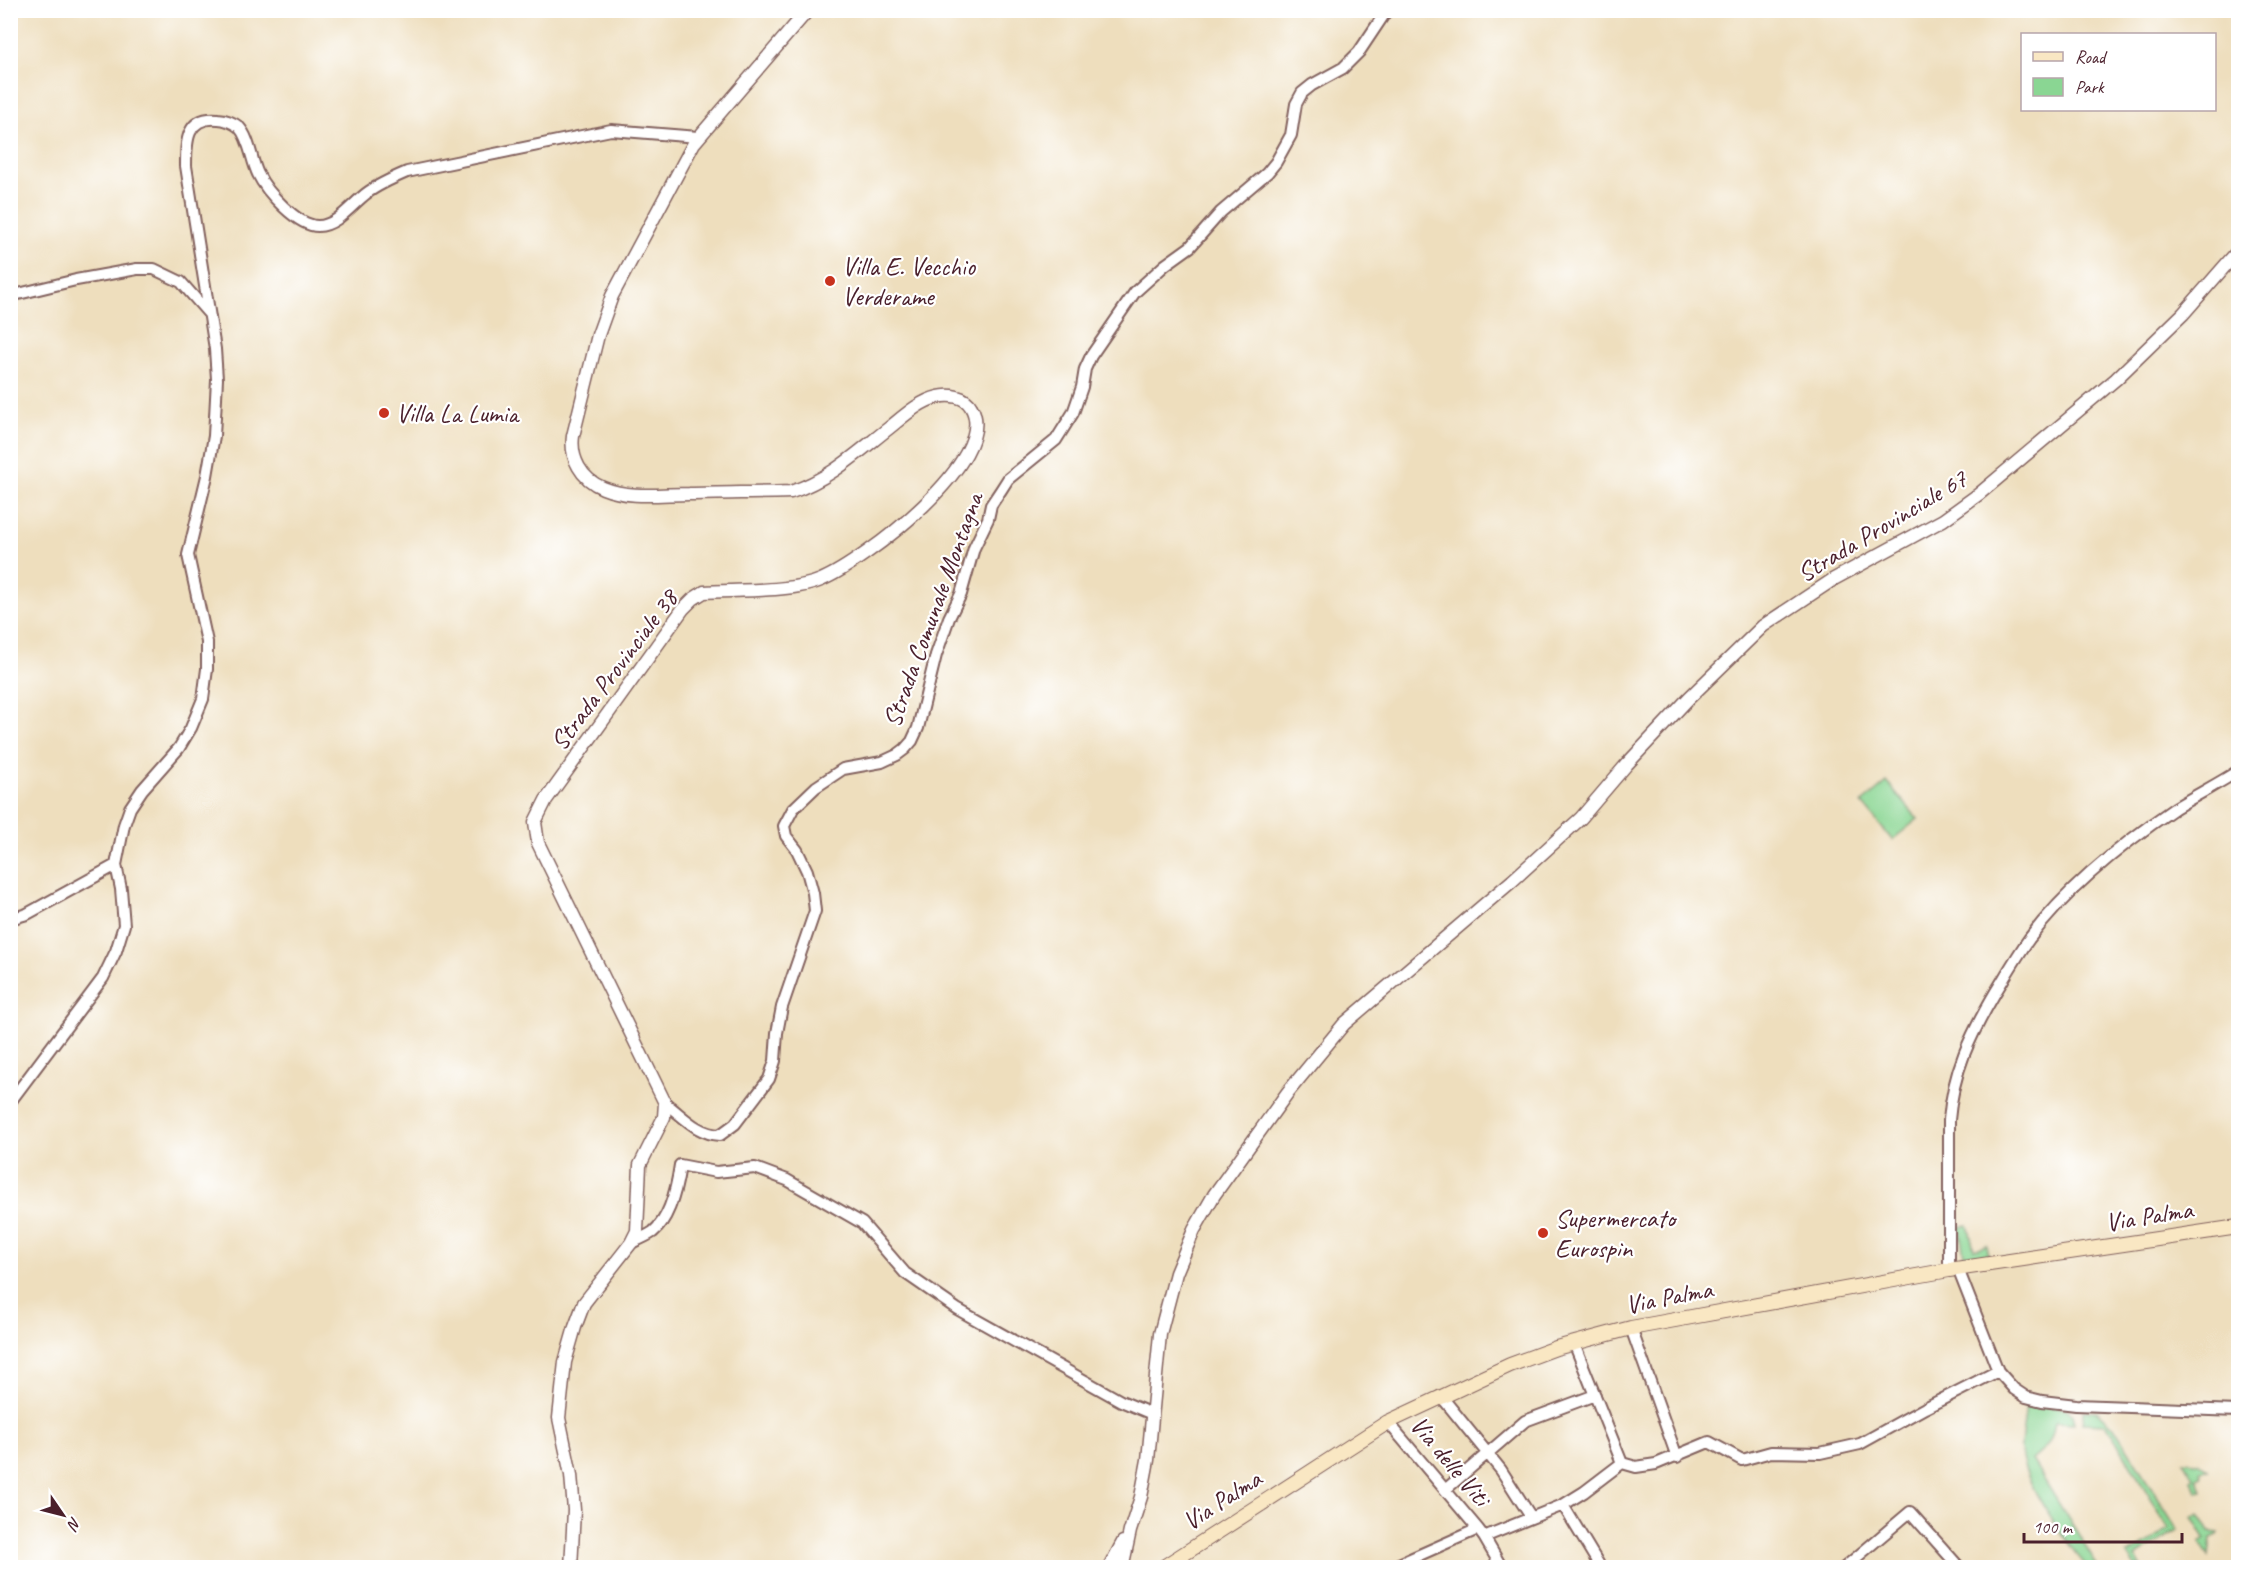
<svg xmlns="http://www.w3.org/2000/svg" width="2249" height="1578" font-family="Caveat,sans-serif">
<rect width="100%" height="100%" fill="#fff"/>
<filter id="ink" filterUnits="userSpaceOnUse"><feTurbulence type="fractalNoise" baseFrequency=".0167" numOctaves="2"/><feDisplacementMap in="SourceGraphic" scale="12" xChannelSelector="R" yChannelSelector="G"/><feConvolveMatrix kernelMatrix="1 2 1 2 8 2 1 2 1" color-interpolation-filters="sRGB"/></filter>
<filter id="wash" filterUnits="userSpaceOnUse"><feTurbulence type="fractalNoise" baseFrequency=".008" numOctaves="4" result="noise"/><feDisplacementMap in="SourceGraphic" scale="24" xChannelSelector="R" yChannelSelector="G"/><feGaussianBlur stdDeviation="1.35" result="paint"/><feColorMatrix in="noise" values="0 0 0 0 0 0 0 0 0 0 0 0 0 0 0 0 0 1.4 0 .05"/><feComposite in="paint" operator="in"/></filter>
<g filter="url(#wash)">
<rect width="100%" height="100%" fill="#eedebd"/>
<path fill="#8ad693" stroke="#6a7a5f" stroke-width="1.5" d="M1887 782 1918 819 1892 840 1862 803Z
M1968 1225 1974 1249 1987 1245 1989 1257 1967 1260 1964 1255 1959 1227Z
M2026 1404 2067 1409 2073 1414 2075 1423 2055 1422C2053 1440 2046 1449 2032 1460L2098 1567H2087C2066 1542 2022 1482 2021 1450 2021 1435 2025 1419 2026 1404Z
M2083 1411H2097L2113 1426 2178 1530 2135 1557 2142 1567H2135L2127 1555 2169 1529 2106 1424 2083 1423Z
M2184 1461 2198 1462 2208 1470 2201 1471 2202 1476 2197 1479 2203 1491 2198 1492 2191 1480 2194 1478Z
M2199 1513 2210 1532 2219 1533 2218 1535 2211 1538 2209 1556 2200 1543 2205 1539 2192 1517Z"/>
</g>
<g filter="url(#ink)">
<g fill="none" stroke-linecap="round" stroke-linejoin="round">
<g stroke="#83625e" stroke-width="14">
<path id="minor" d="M10 296 76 280 137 269H154L181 282 209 314
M10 919 27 914 116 865
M10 1102 103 978 116 951 124 925 121 889 116 865 124 825 130 808 142 790 179 748 191 728 203 699 207 669V642L188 555 207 476 214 436 217 379 215 349 186 166C186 142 186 116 218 119 225 119 234 123 239 127 250 139 251 160 258 174 266 191 297 226 318 226 337 226 352 204 367 193 379 184 393 178 407 172L611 130 698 137
M665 1103C683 1116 697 1134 720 1135L735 1124 769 1079 775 1061 777 1033 782 1007 815 911 813 893 807 871 797 850 786 836 784 826 793 809 816 787 843 769 882 762 897 755 905 749 912 741 918 728 936 655 949 618 961 594 974 548 988 519 991 505 1001 490 1008 479 1056 440 1073 413 1082 387 1085 369 1091 356 1135 292 1165 265 1190 247 1221 212 1267 173 1276 162 1291 135 1296 104 1302 93 1312 85 1343 68 1359 52 1387 10
M631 1243C638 1240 647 1236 653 1232 671 1217 677 1186 680 1165L716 1172 755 1168 787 1180 862 1223 905 1273 957 1309 1121 1401 1152 1414
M1958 1269 1998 1371 2014 1389 2026 1397 2042 1401 2076 1405 2238 1411
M1949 1270V1120C1953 1071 1970 1036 1995 993 2006 975 2017 956 2029 939 2068 887 2122 844 2175 808 2196 795 2218 784 2238 771
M1631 1328 1677 1457
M1574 1343 1622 1463
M1441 1396 1501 1470 1531 1517
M1388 1422 1478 1529
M1622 1463 1636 1467 1656 1464 1709 1442 1742 1460 1771 1452 1820 1453 1860 1444 1925 1408 1998 1371
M1445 1490 1525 1421 1595 1395
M1563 1505 1601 1568
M1484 1537 1502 1568
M1390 1568 1478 1529 1484 1537 1563 1505 1584 1492 1622 1463
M1844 1568 1910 1512 1960 1568"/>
</g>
<g stroke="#83625e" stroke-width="15">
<path id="tertiary" d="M571 1568 574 1510 571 1475 559 1418 565 1362 575 1327 584 1303 631 1243 637 1231 640 1165 664 1117 665 1103 538 843 535 822 546 800 683 609 693 599 704 592C736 590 794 592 821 580 862 563 1002 458 971 407 965 396 949 394 938 397 920 401 904 416 889 428 857 453 830 479 791 492 757 493 723 493 689 494 661 494 630 499 603 488 581 479 570 458 573 436L598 335 612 296 694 143 808 10
M1109 1568 1123 1542
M1122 1568 1130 1531 1141 1497 1148 1460 1160 1334 1176 1273 1194 1230 1214 1195 1288 1092 1344 1024 1512 881 1581 818 1627 764 1689 698 1763 626 1834 579 1943 520 1979 494 2116 379 2183 314 2238 251"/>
</g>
<g stroke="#83625e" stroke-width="16">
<path id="secondary" d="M1162 1568 1388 1422 1510 1365 1556 1348 1631 1328 1949 1270 2238 1227"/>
</g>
<use href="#minor" stroke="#fff" stroke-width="10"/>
<use href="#tertiary" stroke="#fff" stroke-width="12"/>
<use href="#secondary" stroke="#f9e7c3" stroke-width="14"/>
</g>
</g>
<g fill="#c8321e" stroke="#fff" stroke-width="2">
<circle cx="830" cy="281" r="6"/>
<circle cx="384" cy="413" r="6"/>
<circle cx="1543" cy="1233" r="6"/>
</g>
<g text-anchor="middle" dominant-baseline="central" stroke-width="4.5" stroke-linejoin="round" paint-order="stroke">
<g font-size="26" fill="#4a1f2b" stroke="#fff" text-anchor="start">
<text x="842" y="266">Villa E. Vecchio<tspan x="842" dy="30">Verderame</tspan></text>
<text x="396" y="413">Villa La Lumia</text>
<text x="1555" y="1218">Supermercato<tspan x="1555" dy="30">Eurospin</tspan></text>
</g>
<g font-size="26" fill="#4a1f2b" stroke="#fff">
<text transform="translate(1882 526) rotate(-31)">Strada Provinciale 67</text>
<text transform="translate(933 610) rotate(-70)">Strada Comunale Montagna</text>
<text transform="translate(614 670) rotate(-53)">Strada Provinciale 38</text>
<text transform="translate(2149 1216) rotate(-9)">Via Palma</text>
<text transform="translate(1669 1297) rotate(-11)">Via Palma</text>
<text transform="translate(1450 1461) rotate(50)">Via delle Viti</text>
<text transform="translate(1222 1500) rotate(-33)">Via Palma</text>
</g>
</g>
<rect width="2249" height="1578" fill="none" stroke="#fff" stroke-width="36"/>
<rect x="2021" y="33" width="195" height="78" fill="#ffffff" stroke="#b7a5aa" stroke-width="1.5"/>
<rect x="2033" y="52" width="30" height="9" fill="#f9e7c3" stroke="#b7a5aa" stroke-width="1.5"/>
<text x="2075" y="63" font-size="18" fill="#4a1f2b">Road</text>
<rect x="2033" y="78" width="30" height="18" fill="#8ad693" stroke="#b7a5aa" stroke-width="1.5"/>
<text x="2075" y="93" font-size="18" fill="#4a1f2b">Park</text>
<g transform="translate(63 1515) rotate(125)" stroke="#ffffff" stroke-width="4.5" paint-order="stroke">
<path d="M0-4.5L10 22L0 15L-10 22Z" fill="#4a1f2b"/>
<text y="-9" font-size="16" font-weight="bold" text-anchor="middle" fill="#4a1f2b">N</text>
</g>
<path d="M2024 1533v9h158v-9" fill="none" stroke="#4a1f2b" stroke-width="3"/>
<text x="2033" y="1533" font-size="18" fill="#4a1f2b" stroke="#ffffff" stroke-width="4.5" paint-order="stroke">100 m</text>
</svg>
